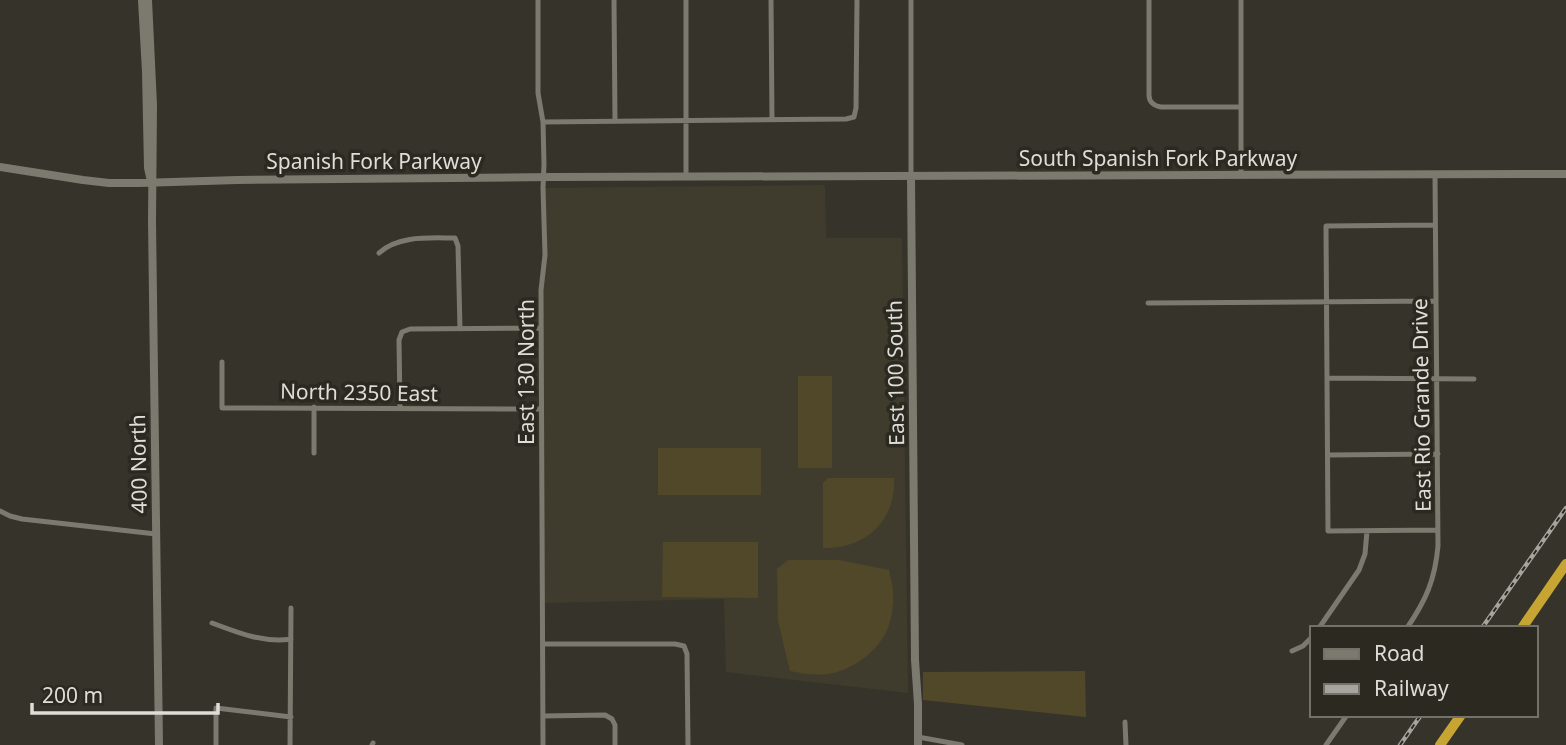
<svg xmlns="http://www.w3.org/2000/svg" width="1566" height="745" font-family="'Noto Sans',sans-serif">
<rect width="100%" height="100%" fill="#36332a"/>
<path fill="#403c2d" d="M823 185 825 188 826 238H902L908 693 726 672 724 599 543 603V188Z"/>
<path fill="#514729" d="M798 376H832V468H798Z
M658 448H761V495H658Z
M828 478H894C896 521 866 549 823 548V483Z
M663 542H758V598L662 597Z
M788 560H839L889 570C890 577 893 585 893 592 894 607 891 627 882 639 872 655 851 669 833 673 818 676 804 674 790 671L778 621 777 569Z
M1085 671 1086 717 923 700V672Z"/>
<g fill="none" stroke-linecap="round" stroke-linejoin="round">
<path stroke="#7c796f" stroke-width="5" d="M538 0V93L543 122 544 164 543 188 545 255 541 290 543 745
M614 0 615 121
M686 0V176
M771 0 772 120
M1149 0V95C1149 102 1154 106 1161 107H1241
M1241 0V175
M543 122 846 119 854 117 856 108 857 0
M911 176V0
M1435 225 1326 226 1328 531 1438 530
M379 253C398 235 430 238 455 238L458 246 460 329
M1148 303 1436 301
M222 362V408L541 409
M1327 378 1474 379
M314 407V453
M400 409 399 340 402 332 410 329 541 328
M1328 455 1438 454
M0 511 10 516 22 519 156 534
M212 623C239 633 262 643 291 639
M1319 628 1359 570 1365 554 1367 531
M1407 628C1426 600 1435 580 1438 546L1435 175
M543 644H675L684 646 687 654 688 745
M1292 651 1303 646 1312 637
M543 716 605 715 612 719 615 725V745
M1125 722 1126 745
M918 737 962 745
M216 745V708L291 717
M290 745 291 608
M372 745 373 743
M1326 745 1347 715"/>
<path stroke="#7c796f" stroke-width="8" d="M142 0 146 72 148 168 150 177
M148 0 153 105 152 222 159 745
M0 167 83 180 109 183H140L237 180 551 177 1566 174
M911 176 915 660 918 704V745"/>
<path stroke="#c7a532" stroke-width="10" d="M1522 628 1566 564
M1440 745 1461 715"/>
<g stroke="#a6a49d" stroke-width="4.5">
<path id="rail" d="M1482 628 1566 508
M1400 745 1421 715"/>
</g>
<use href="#rail" stroke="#2c2920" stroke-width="2" stroke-dasharray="5" stroke-linecap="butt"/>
</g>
<g text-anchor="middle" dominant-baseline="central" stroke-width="7" stroke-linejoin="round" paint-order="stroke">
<g font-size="21" fill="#dfddd8" stroke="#2c2920">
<text x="1158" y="158">South Spanish Fork Parkway</text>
<text x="374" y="161">Spanish Fork Parkway</text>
<text transform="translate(526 372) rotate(-90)">East 130 North</text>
<text transform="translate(895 373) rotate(-91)">East 100 South</text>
<text transform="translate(359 392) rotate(1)">North 2350 East</text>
<text transform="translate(1421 405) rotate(-91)">East Rio Grande Drive</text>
<text transform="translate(138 464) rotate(-91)">400 North</text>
</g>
</g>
<rect x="1310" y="626" width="228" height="91" fill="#2c2920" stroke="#74716a" stroke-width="2"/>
<rect x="1324" y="649" width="35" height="10" fill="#7c796f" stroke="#74716a" stroke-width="2"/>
<text x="1374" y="661" font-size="21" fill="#dfddd8">Road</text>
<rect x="1324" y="684" width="35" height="10" fill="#a6a49d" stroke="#74716a" stroke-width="2"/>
<text x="1374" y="696" font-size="21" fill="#dfddd8">Railway</text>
<path d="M32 703v10h186v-10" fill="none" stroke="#dfddd8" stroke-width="3.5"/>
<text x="42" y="703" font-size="21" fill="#dfddd8" stroke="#2c2920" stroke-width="5" paint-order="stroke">200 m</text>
</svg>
